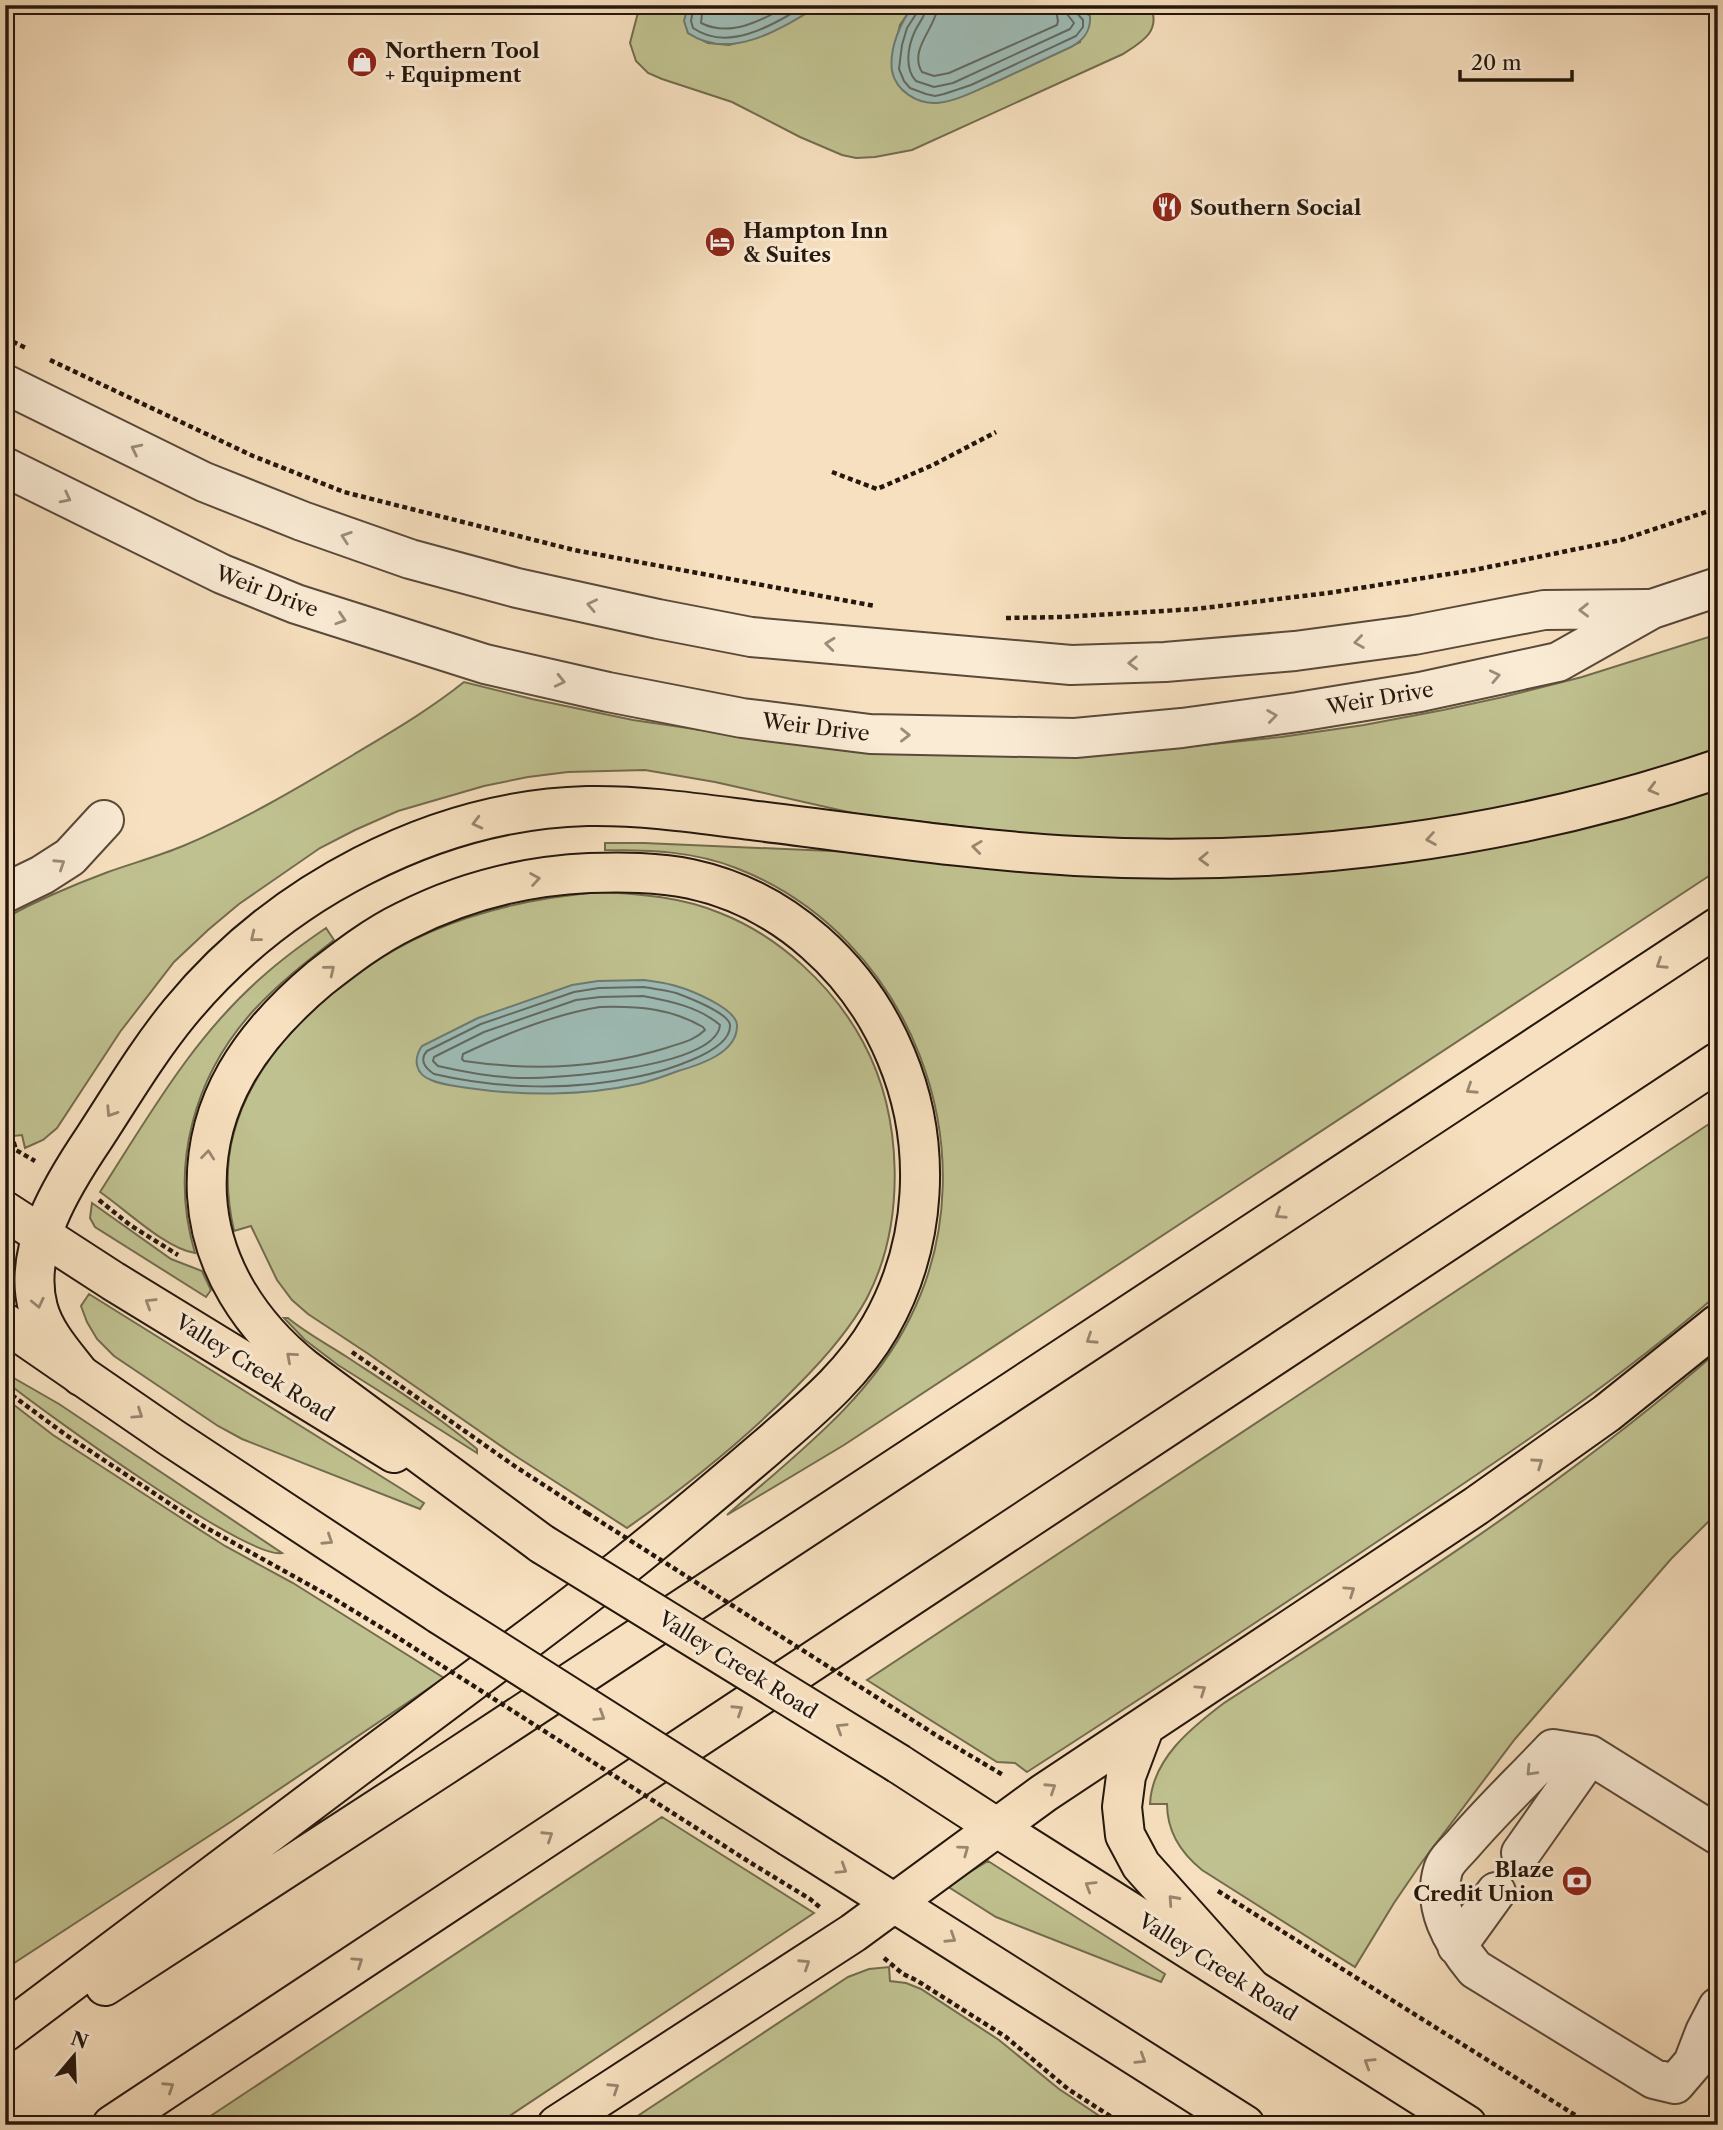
<svg xmlns="http://www.w3.org/2000/svg" width="1723" height="2130" font-family="'Libre Caslon Text',serif">
<rect width="100%" height="100%" fill="#f7e0bf"/>
<filter id="stains"><feTurbulence type="fractalNoise" baseFrequency=".00286" numOctaves="4"/><feColorMatrix values="0 0 0 0 .2 0 0 0 0 .09 0 0 0 0 .02 0 0 0 .5 -.17"/></filter>
<radialGradient id="worn" r=".72"><stop offset=".6" stop-color="#630" stop-opacity="0"/><stop offset="1" stop-color="#630" stop-opacity=".3"/></radialGradient>
<path fill="#c0c190" stroke="#726c4e" stroke-width="2" d="M640 5H688L686 11 688 33 708 43 729 45 765 35 820 5H914L900 25 892 61 914 98 935 103 957 98 1080 42 1078 6 1075 5H1150C1162 31 1142 42 1123 54L912 150 875 157 856 158 842 155 800 137 732 102 662 79 648 73 636 61 630 43Z
M1718 634V751L1587 790 1439 820 1270 839 1101 840 1008 832 857 814 715 782 645 770 568 772 528 777 484 786 398 811 355 830 320 848 239 904 208 930 174 962 120 1032 57 1128 43 1140 25 1148 22 1135 5 1137V918C38 900 73 885 108 872 133 863 159 856 183 846 242 821 298 788 353 755 391 732 429 710 464 682L532 699 633 720 776 741 1133 752 1281 737 1364 725 1443 710 1503 697 1582 677Z
M1718 786V870L844 1445 727 1515C794 1456 870 1400 910 1318 994 1151 910 935 736 868 693 851 650 850 605 850V843H644L878 853 1080 872Z
M600 892C641 894 682 897 720 913 779 936 833 986 863 1042 903 1116 906 1223 867 1298 849 1331 824 1359 798 1385 746 1439 688 1485 627 1528L514 1455 367 1353 308 1314 292 1300 277 1280 251 1226 234 1231C227 1200 225 1167 233 1136 255 1046 349 968 430 932 485 908 541 897 600 892Z
M326 928 334 940C306 962 278 984 254 1010 194 1076 169 1166 195 1253 166 1249 125 1209 100 1192 148 1117 194 1036 262 977 282 959 304 943 326 928Z
M1718 1118V1294C1619 1380 1511 1452 1402 1525 1278 1608 1153 1691 1027 1772L1015 1763 997 1762 867 1680Z
M92 1203 171 1259 202 1271 211 1290 206 1297 95 1227 90 1218Z
M89 1294 424 1503 420 1509 242 1439 218 1426 114 1356 97 1339 87 1322 81 1306Z
M284 1318H288C306 1333 327 1344 347 1357 391 1386 437 1415 477 1449V1453L338 1365 305 1340Z
M1718 1351V1512L1671 1559 1515 1739 1422 1862 1394 1903 1355 1967 1202 1870C1181 1853 1167 1832 1167 1804H1150C1152 1759 1191 1728 1224 1703 1394 1594 1566 1484 1718 1351Z
M5 1373 59 1404 282 1553C248 1560 41 1410 5 1381Z
M5 1398 53 1435 175 1514 225 1546 293 1583 444 1678 232 1821 5 1969Z
M662 1817 814 1913 496 2125H197Z
M988 1861 1165 1974 1161 1982 996 1917 947 1886Z
M889 1967 890 1981 906 1983 921 1989 999 2040 1059 2089 1113 2125H624L848 1977 869 1969Z"/>
<path fill="#9ebcb6" stroke="#6e7a72" stroke-width="2" d="M688 5H820C782 28 731 62 688 33L684 21Z
M914 5H1075L1090 16C1091 31 1084 40 1071 47 1047 58 1022 70 998 81 979 89 958 101 937 103 917 104 896 91 892 71 889 49 900 22 914 5Z
M645 980C655 982 666 983 676 986 690 990 736 1008 737 1025 738 1053 699 1065 678 1071 665 1076 651 1081 638 1084 583 1096 522 1096 468 1088 456 1086 442 1085 431 1080 415 1074 413 1059 422 1046L478 1018 572 985 598 981Z"/>
<g fill="none" stroke-linecap="round" stroke-linejoin="round">
<path stroke="#626a62" stroke-width="2" d="M694 5 691 21 693 28C729 53 774 24 806 5
M703 5 701 23C730 38 763 20 789 5
M918 5V11L907 28 902 45 899 69 904 81 910 88 926 94 935 96 944 94 971 85 1076 36 1083 27V20L1075 11 1074 5
M927 5C926 16 919 22 915 31 908 46 904 68 916 81L934 87 953 83 1070 29 1074 23 1067 14 1065 5
M938 5C937 27 908 49 922 72L934 76 949 73 1057 25 1058 21 1055 5
M644 987C654 989 666 990 676 993 687 997 729 1013 730 1025 732 1053 657 1073 636 1077 570 1091 499 1089 434 1074 425 1068 419 1060 427 1051L481 1024 574 992 599 988Z
M643 996C670 1001 699 1007 720 1025 716 1068 553 1079 518 1078 491 1077 464 1072 438 1066L433 1061 434 1057 484 1032 576 1000 600 997Z
M600 1007C638 1006 670 1008 703 1027L705 1030C694 1041 680 1043 666 1048 601 1068 531 1071 464 1061L462 1059 463 1054C503 1035 556 1014 600 1007Z"/>
<g stroke="#5a493a" stroke-width="42">
<path id="minor" d="M5 384 204 482 302 521 410 559 517 588 658 619 751 637 1071 665 1165 662 1295 651 1414 635 1544 610 1647 609
M5 467 222 574 296 604 485 664 608 692 742 718 870 734 1075 738 1182 728 1298 712 1420 692 1558 662 1652 609 1718 587
M5 893 42 875 70 857 104 820
M1718 1835 1590 1755 1553 1749C1523 1781 1491 1811 1463 1844 1457 1851 1446 1860 1443 1870 1432 1907 1452 1941 1475 1969L1654 2079 1675 2084 1693 2063 1705 2032 1718 2007
M1521 1853 1590 1755
M1457 1946 1496 1892"/>
</g>
<g stroke="#25170d" stroke-width="42">
<path id="major" d="M5 1211 113 1281 394 1453
M5 1323 172 1438 439 1614
M899 1764 996 1827 1467 2125
M790 1837 1245 2125"/>
</g>
<g stroke="#25170d" stroke-width="42">
<path id="highway" d="M81 1376C65 1355 45 1334 38 1308 22 1249 63 1184 94 1138 122 1095 148 1051 180 1012 278 893 433 810 587 806 641 805 696 813 750 820 858 833 966 850 1075 856 1292 868 1512 839 1718 769
M1144 1728 1126 1776 1122 1807 1125 1835 1141 1865 1251 1988
M105 1986 445 1765 1718 927
M5 2032C121 1945 237 1857 353 1770 442 1704 531 1638 619 1570 669 1530 718 1489 767 1447 808 1411 852 1376 880 1327 927 1245 933 1144 896 1056 860 969 784 899 691 879 657 872 623 872 589 873 525 876 462 892 405 921 374 936 347 957 320 978 252 1035 202 1103 207 1196 211 1266 251 1326 305 1369L542 1544
M112 2125 1718 1062
M557 2125 853 1933 1044 1793 1476 1506 1607 1413 1718 1324"/>
</g>
<path stroke="#25170d" stroke-width="4.5" stroke-dasharray="5 3.5" stroke-linecap="butt" d="M5 338 26 348
M50 360 253 456 344 492 574 550 875 606
M832 472 877 489 933 465 996 432
M1006 618 1063 617 1195 609 1328 593 1474 570 1621 540 1718 508
M5 1144 14 1143 16 1150 35 1161
M99 1200 130 1225 178 1255
M352 1352 516 1467 587 1513
M5 1390 66 1435 205 1527 331 1597 400 1639
M939 1737 1003 1775
M751 1863 810 1899 822 1909
M1218 1891 1591 2125
M884 1958 903 1974 916 1980 1006 2037 1068 2089 1124 2125"/>
<use href="#minor" stroke="#faebd5" stroke-width="38"/>
<use href="#major" stroke="#f7e0bf" stroke-width="38"/>
<use href="#highway" stroke="#f7e0bf" stroke-width="38"/>
<g stroke="#25170d" stroke-width="42" stroke-linecap="butt">
<path id="major-bridge" d="M542 1544 899 1764
M439 1614 790 1837"/>
</g>
<path stroke="#25170d" stroke-width="4.5" stroke-dasharray="5 3.5" stroke-linecap="butt" d="M587 1513 939 1737
M400 1639 751 1863"/>
<use href="#major-bridge" stroke="#f7e0bf" stroke-width="38"/>
</g>
<defs><path id="oneway-chevron" d="M-2-3.5L2.5 0L-2 3.5" fill="none" stroke-width="1.6" stroke-linecap="round" stroke-linejoin="round" transform="scale(1.75)"/></defs>
<g stroke="#9a8c7b">
<use href="#oneway-chevron" transform="translate(136 449) rotate(-154)"/>
<use href="#oneway-chevron" transform="translate(66 498) rotate(27)"/>
<use href="#oneway-chevron" transform="translate(346 537) rotate(-161)"/>
<use href="#oneway-chevron" transform="translate(592 605) rotate(-168)"/>
<use href="#oneway-chevron" transform="translate(1584 610) rotate(179)"/>
<use href="#oneway-chevron" transform="translate(341 619) rotate(18)"/>
<use href="#oneway-chevron" transform="translate(1359 642) rotate(172)"/>
<use href="#oneway-chevron" transform="translate(830 644) rotate(-174)"/>
<use href="#oneway-chevron" transform="translate(1133 663) rotate(178)"/>
<use href="#oneway-chevron" transform="translate(1495 676) rotate(-12)"/>
<use href="#oneway-chevron" transform="translate(560 681) rotate(13)"/>
<use href="#oneway-chevron" transform="translate(1272 716) rotate(-8)"/>
<use href="#oneway-chevron" transform="translate(905 735) rotate(1)"/>
<use href="#oneway-chevron" transform="translate(60 864) rotate(-33)"/>
<use href="#oneway-chevron" transform="translate(1531 1771) rotate(134)"/>
</g>
<g stroke="#98866f">
<use href="#oneway-chevron" transform="translate(1653 789) rotate(165)"/>
<use href="#oneway-chevron" transform="translate(477 823) rotate(166)"/>
<use href="#oneway-chevron" transform="translate(1431 839) rotate(171)"/>
<use href="#oneway-chevron" transform="translate(977 847) rotate(-173)"/>
<use href="#oneway-chevron" transform="translate(1204 859) rotate(178)"/>
<use href="#oneway-chevron" transform="translate(535 879) rotate(-9)"/>
<use href="#oneway-chevron" transform="translate(255 937) rotate(141)"/>
<use href="#oneway-chevron" transform="translate(1661 964) rotate(147)"/>
<use href="#oneway-chevron" transform="translate(330 970) rotate(-39)"/>
<use href="#oneway-chevron" transform="translate(1471 1089) rotate(147)"/>
<use href="#oneway-chevron" transform="translate(111 1112) rotate(123)"/>
<use href="#oneway-chevron" transform="translate(208 1155) rotate(-84)"/>
<use href="#oneway-chevron" transform="translate(1280 1214) rotate(147)"/>
<use href="#oneway-chevron" transform="translate(38 1303) rotate(77)"/>
<use href="#oneway-chevron" transform="translate(150 1303) rotate(-148)"/>
<use href="#oneway-chevron" transform="translate(1091 1339) rotate(147)"/>
<use href="#oneway-chevron" transform="translate(291 1357) rotate(-139)"/>
<use href="#oneway-chevron" transform="translate(138 1414) rotate(34)"/>
<use href="#oneway-chevron" transform="translate(1538 1463) rotate(-35)"/>
<use href="#oneway-chevron" transform="translate(328 1540) rotate(33)"/>
<use href="#oneway-chevron" transform="translate(1350 1591) rotate(-34)"/>
<use href="#oneway-chevron" transform="translate(1201 1690) rotate(-34)"/>
<use href="#oneway-chevron" transform="translate(738 1710) rotate(-33)"/>
<use href="#oneway-chevron" transform="translate(600 1716) rotate(32)"/>
<use href="#oneway-chevron" transform="translate(841 1728) rotate(-148)"/>
<use href="#oneway-chevron" transform="translate(1051 1788) rotate(-33)"/>
<use href="#oneway-chevron" transform="translate(548 1836) rotate(-33)"/>
<use href="#oneway-chevron" transform="translate(964 1850) rotate(-36)"/>
<use href="#oneway-chevron" transform="translate(842 1869) rotate(32)"/>
<use href="#oneway-chevron" transform="translate(1090 1886) rotate(-148)"/>
<use href="#oneway-chevron" transform="translate(1173 1900) rotate(-132)"/>
<use href="#oneway-chevron" transform="translate(951 1938) rotate(33)"/>
<use href="#oneway-chevron" transform="translate(358 1962) rotate(-34)"/>
<use href="#oneway-chevron" transform="translate(805 1964) rotate(-33)"/>
<use href="#oneway-chevron" transform="translate(1141 2059) rotate(32)"/>
<use href="#oneway-chevron" transform="translate(1369 2063) rotate(-148)"/>
<use href="#oneway-chevron" transform="translate(169 2087) rotate(-33)"/>
<use href="#oneway-chevron" transform="translate(614 2088) rotate(-33)"/>
</g>
<defs>
<g id="shop-disc" transform="scale(1.575)"><circle r="9.5" fill="#8f2418" stroke="#faebd5"/><path d="M-5-2.5h2.3a2.7 3.5 0 0 1 5.4 0H5L5.5 6h-11ZM-1.5-2.5h3a1.5 2.3 0 0 0-3 0Z" fill="#fff"/></g>
<g id="restaurant-disc" transform="scale(1.575)"><circle r="9.5" fill="#8f2418" stroke="#faebd5"/><path d="M-5-6h1v4h1v-4h1v4h1v-4h1v5L-1.5 .5V6h-2V.5L-5-1ZM5-6V6H3V1.5H1.5Q1.5-4 5-6Z" fill="#fff"/></g>
<g id="hotel-disc" transform="scale(1.575)"><circle r="9.5" fill="#8f2418" stroke="#faebd5"/><path d="M-6-4.5h1.5V1H6V5H4.5V3h-9V5H-6ZM-4 0a1.8 1.8 0 1 1 3.6 0ZM.5 0V-2.5h3Q6-2.5 6 0Z" fill="#fff"/></g>
<g id="bank-disc" transform="scale(1.575)"><circle r="9.5" fill="#8f2418" stroke="#faebd5"/><path d="M-6-4H6V4H-6ZM0-2.3a2.3 2.3 0 1 0 0 4.6a2.3 2.3 0 1 0 0-4.6Z" fill="#fff"/></g>
</defs>
<g fill-rule="evenodd">
<use href="#shop-disc" x="362" y="62"/>
<use href="#restaurant-disc" x="1167" y="207"/>
<use href="#hotel-disc" x="720" y="242"/>
<use href="#bank-disc" x="1577" y="1881"/>
</g>
<g text-anchor="middle" dominant-baseline="central" stroke-width="6" stroke-linejoin="round" paint-order="stroke">
<g font-size="21" font-weight="bold" fill="#25170d" stroke="#faebd5" text-anchor="start">
<text x="385" y="50">Northern Tool<tspan x="385" dy="24">+ Equipment</tspan></text>
<text x="1190" y="207">Southern Social</text>
<text x="743" y="230">Hampton Inn<tspan x="743" dy="24">&amp; Suites</tspan></text>
<text x="1554" y="1869" text-anchor="end">Blaze<tspan x="1554" dy="24">Credit Union</tspan></text>
</g>
<g font-size="21" fill="#25170d" stroke="#faebd5">
<text transform="translate(267 591) rotate(21)">Weir Drive</text>
<text transform="translate(1380 698) rotate(-10)">Weir Drive</text>
<text transform="translate(816 727) rotate(7)">Weir Drive</text>
<text transform="translate(255 1368) rotate(32)">Valley Creek Road</text>
<text transform="translate(738 1665) rotate(32)">Valley Creek Road</text>
<text transform="translate(1218 1967) rotate(32)">Valley Creek Road</text>
</g>
</g>
<rect width="1723" height="2130" fill="none" stroke="#f7e0bf" stroke-width="28"/>
<rect x="7" y="7" width="1709" height="2116" fill="none" stroke="#25170d" stroke-width="3.5"/>
<rect x="14" y="14" width="1695" height="2102" fill="none" stroke="#25170d" stroke-width="2"/>
<g transform="translate(74 2056) rotate(19)" stroke="#faebd5" stroke-width="5" paint-order="stroke">
<path d="M0-5L12 26L0 18L-12 26Z" fill="#25170d"/>
<text y="-10" font-size="19" font-weight="bold" text-anchor="middle" fill="#25170d">N</text>
</g>
<path d="M1460 70v10h112v-10" fill="none" stroke="#25170d" stroke-width="3.5"/>
<text x="1471" y="70" font-size="21" fill="#25170d" stroke="#faebd5" stroke-width="5" paint-order="stroke">20 m</text>
<rect width="100%" height="100%" filter="url(#stains)"/>
<rect width="100%" height="100%" fill="url(#worn)"/>
</svg>
